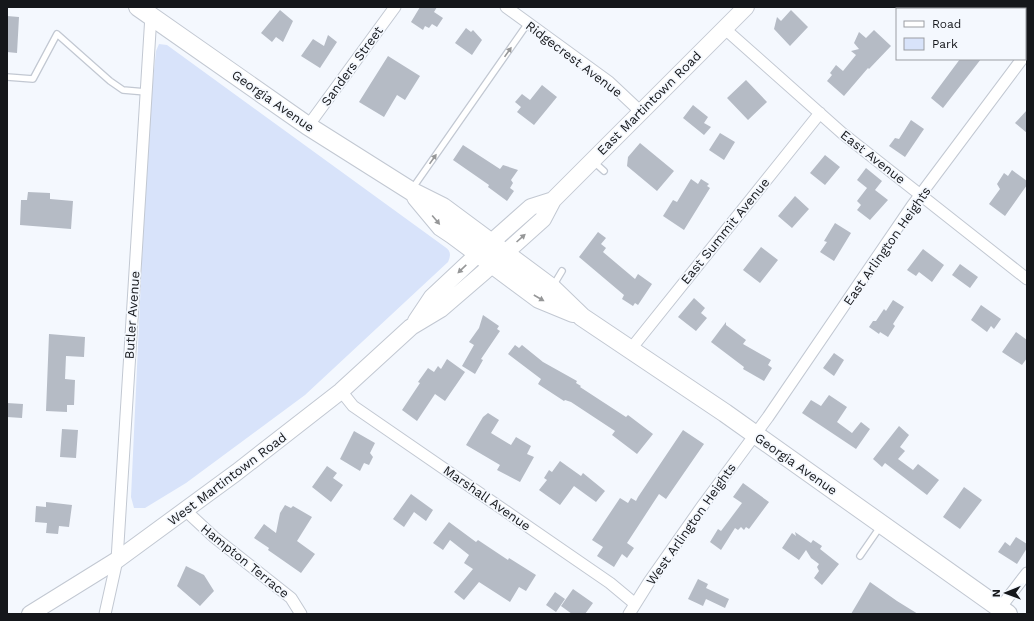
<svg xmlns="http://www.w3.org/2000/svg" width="1034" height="621" font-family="'Work Sans',sans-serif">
<rect width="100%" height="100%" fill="#f4f8fe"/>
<path fill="#d8e3fa" d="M159 44 167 45 445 247C451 251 451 255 448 262L305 395 186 483 145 508H134L131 497 148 129 156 51Z"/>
<path fill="#b5bbc5" d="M420 7H437L434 12 443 18 437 27 432 24 429 28 425 26 423 30 411 22Z
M280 10 293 21 283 42 276 37 272 42 261 33Z
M791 10 808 27 790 46 774 29 777 17 781 21Z
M7 16 19 17 17 53 7 52Z
M466 28 471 32 473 30 482 40 472 55 455 43Z
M874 30 891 46 869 69 868 68 844 96 827 81 832 75 830 73 836 65 843 71 856 55 851 51 859 49 854 43 859 32 866 38Z
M328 35 337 42 320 68 301 56 313 39 324 46Z
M388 56 420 76 405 100 397 95 384 117 359 102Z
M960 59H981L943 108 931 98Z
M746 80 767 102 748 120 727 98Z
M542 85 557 97 534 125 517 112 521 107 515 102 522 94 530 100Z
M693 105 708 117 704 123 711 127 704 135 683 118Z
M1027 110V133L1015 123Z
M911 120 924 129 905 157 889 146 895 138 899 139Z
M720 133 735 142 724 160 709 150Z
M640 143 674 171 657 191 627 166 628 157Z
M463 145 500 169 503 165 518 170 511 180 513 183 510 188 514 191 507 201 488 187 489 185 453 160Z
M825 155 840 167 825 185 810 173Z
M866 168 882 181 875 190 888 200 870 220 857 210 861 205 857 201 867 188 857 180Z
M1012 170 1027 181V185L1005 216 989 204 1000 189 997 184 1004 173 1008 176Z
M691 179 698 184 701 179 709 184 707 186 710 188 684 230 663 216 673 200 677 202Z
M28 192 50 193V199L73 201 71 229 20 225 21 200H27Z
M795 196 809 209 792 228 778 216Z
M835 223 851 233 834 261 820 252 827 242 824 241Z
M598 232 606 238 601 244 606 248 603 252 635 279 638 274 652 284 638 305 635 303 633 306 622 299 624 295 579 257Z
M761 247 778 260 760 283 743 270Z
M923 249 944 265 932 282 919 272 916 276 907 270Z
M960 264 978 277 970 288 952 275Z
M694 298 705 308 701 313 707 318 696 331 678 317Z
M893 300 904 307 893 324 895 326 888 337 880 332 879 334 869 327 873 321H876L884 309 886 311Z
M981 305 1001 319 994 329 991 326 987 332 971 320Z
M483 315 499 326 497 329 500 331 481 359 483 360 475 374 462 366 474 345 469 342 479 328Z
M726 322V325L746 340 743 344 771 360 768 365 772 368 764 381 743 369 744 367 711 342Z
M1016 332 1027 340V358L1022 365 1002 352Z
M49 334 85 337 84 357 66 356 65 379 75 380 74 405H67V412L46 411Z
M515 345 519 348 522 345 543 362 577 381 576 383 581 386 580 387 626 417 628 415 653 434 637 454 612 435 615 431 571 402 565 400 564 401 538 384 541 379 508 354Z
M834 353 844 360 834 376 823 368Z
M447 359 465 372 445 401 435 394 417 421 402 410 420 383 418 382 428 368 434 372 438 366 441 369Z
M829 395 847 407 837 422 852 433 861 422 870 429 856 449 802 413 811 400 821 406Z
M7 403 23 404 22 418 7 417Z
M488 413 499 420 491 433 511 445 516 437 531 446 527 454 534 457 520 482 497 470 500 465 466 445 483 417Z
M899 426 909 435 900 447 905 451 898 459 913 470 918 464 939 480 927 495 885 463 882 467 873 459Z
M62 429 78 430 76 458 60 457Z
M683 430 704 444 666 499 659 494 627 543 634 548 627 558 622 554 614 567 597 556 603 547 592 540 620 498 628 503 631 498 636 501 638 497Z
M354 431 375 443 370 453 373 457 369 465 364 463 360 471 340 459Z
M560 461 581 476 583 473 605 491 596 502 574 486 560 505 539 490 547 480 544 478 549 470 552 472Z
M327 466 337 473 333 478 343 485 331 502 312 487Z
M743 483 769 502 749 529 746 527 744 530 741 527 738 530 735 528 721 550 710 542 718 529 721 531 742 503 733 497Z
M964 487 982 500 960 529 943 517Z
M411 494 433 510 426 521 414 512 404 527 393 519Z
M46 502 72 505 69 527 59 526 58 534 46 533 47 523 35 522 36 506 46 507Z
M285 505 291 508 293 506 312 517 297 541 315 554 301 573 268 550 269 548 254 538 264 524 276 533 280 513Z
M449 522 476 542 478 540 508 560 509 558 536 575 526 591 519 587 510 602 479 582 464 600 454 592 473 569 464 563 469 555 450 540 443 550 433 543Z
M795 532 811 543 813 540 822 546 820 549 839 564 822 585 814 578 819 571 817 567 819 564 811 558 806 550 799 560 782 548 792 533 796 536Z
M1016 537 1027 544V548L1017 564 998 552 1005 542 1010 546Z
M186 566 204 575 214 591 200 606 177 586Z
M698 579 708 584 706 588 729 599 725 608 706 599 703 606 688 599Z
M870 582 897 601 918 614H851Z
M573 589 593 603 585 614H572L561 606Z
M555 592 565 599 556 612 546 605Z"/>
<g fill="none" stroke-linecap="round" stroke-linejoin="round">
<g stroke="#c2c8d2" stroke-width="8">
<path id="service" d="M7 77 33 79 57 34 110 81 123 90 146 92
M594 162 604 171
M412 189 528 23
M553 286 562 271
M860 556 880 527"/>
</g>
<g stroke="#c2c8d2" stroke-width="13">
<path id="minor" d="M506 7 609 82 642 113
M725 29 842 133 1027 279
M308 126 395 7
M630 350 820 113
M341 391 353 406 610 583 634 603
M185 510 214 537 291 598 301 614
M1000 608 1027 573
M105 614 117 560 151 15
M629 614 649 582 703 505 768 417 912 206 1022 59"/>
</g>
<g stroke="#c2c8d2" stroke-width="18">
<path id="secondary" d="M416 321 432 297 478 254 531 207 553 200
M30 614 117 560 237 472 341 391 411 327 441 309 484 272 543 219 553 200 746 7"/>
</g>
<g stroke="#c2c8d2" stroke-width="20">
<path id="primary" d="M138 7 308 126 411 191 443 207 552 288 582 317 725 413 1008 614
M416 197 441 227 453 235 539 299 573 313"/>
</g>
<use href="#service" stroke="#fff" stroke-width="5.5"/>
<use href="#minor" stroke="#fff" stroke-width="11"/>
<use href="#secondary" stroke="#fff" stroke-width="16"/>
<use href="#primary" stroke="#fff" stroke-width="18"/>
</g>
<defs><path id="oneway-solid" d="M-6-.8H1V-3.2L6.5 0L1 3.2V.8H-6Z"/></defs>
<g fill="#969798">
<use href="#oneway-solid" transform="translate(508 52) rotate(-55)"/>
<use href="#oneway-solid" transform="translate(433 159) rotate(-55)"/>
<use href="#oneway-solid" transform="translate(436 220) rotate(50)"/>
<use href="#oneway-solid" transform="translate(521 238) rotate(-42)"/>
<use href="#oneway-solid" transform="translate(462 269) rotate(136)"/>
<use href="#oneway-solid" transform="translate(539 298) rotate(30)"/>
</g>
<g text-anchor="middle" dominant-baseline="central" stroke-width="3.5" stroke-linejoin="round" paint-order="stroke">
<g font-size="13" fill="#15171b" stroke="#f4f8fe">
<text transform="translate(574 59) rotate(37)">Ridgecrest Avenue</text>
<text transform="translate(352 66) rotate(-54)">Sanders Street</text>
<text transform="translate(273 101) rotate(35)">Georgia Avenue</text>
<text transform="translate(649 103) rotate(-45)">East Martintown Road</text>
<text transform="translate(873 157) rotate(38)">East Avenue</text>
<text transform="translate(725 231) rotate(-51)">East Summit Avenue</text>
<text transform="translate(887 246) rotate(-55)">East Arlington Heights</text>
<text transform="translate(132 315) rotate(-86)">Butler Avenue</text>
<text transform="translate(796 464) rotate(35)">Georgia Avenue</text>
<text transform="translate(227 479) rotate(-37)">West Martintown Road</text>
<text transform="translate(487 498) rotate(35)">Marshall Avenue</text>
<text transform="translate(691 524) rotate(-55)">West Arlington Heights</text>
<text transform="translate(245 561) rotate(39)">Hampton Terrace</text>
</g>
</g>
<rect width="1034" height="621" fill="none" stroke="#15171b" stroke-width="16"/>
<rect x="896" y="8" width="130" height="52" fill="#f4f8fe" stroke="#9b9ea3"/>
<rect x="904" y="21" width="20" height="6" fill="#ffffff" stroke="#9b9ea3"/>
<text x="932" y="28" font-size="12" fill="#15171b">Road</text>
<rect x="904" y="38" width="20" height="12" fill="#d8e3fa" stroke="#9b9ea3"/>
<text x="932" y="48" font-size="12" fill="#15171b">Park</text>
<g transform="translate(1006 593) rotate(269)" stroke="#f4f8fe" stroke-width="3" paint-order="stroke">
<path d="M0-3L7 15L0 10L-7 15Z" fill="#15171b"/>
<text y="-6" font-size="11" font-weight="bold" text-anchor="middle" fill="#15171b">N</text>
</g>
</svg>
